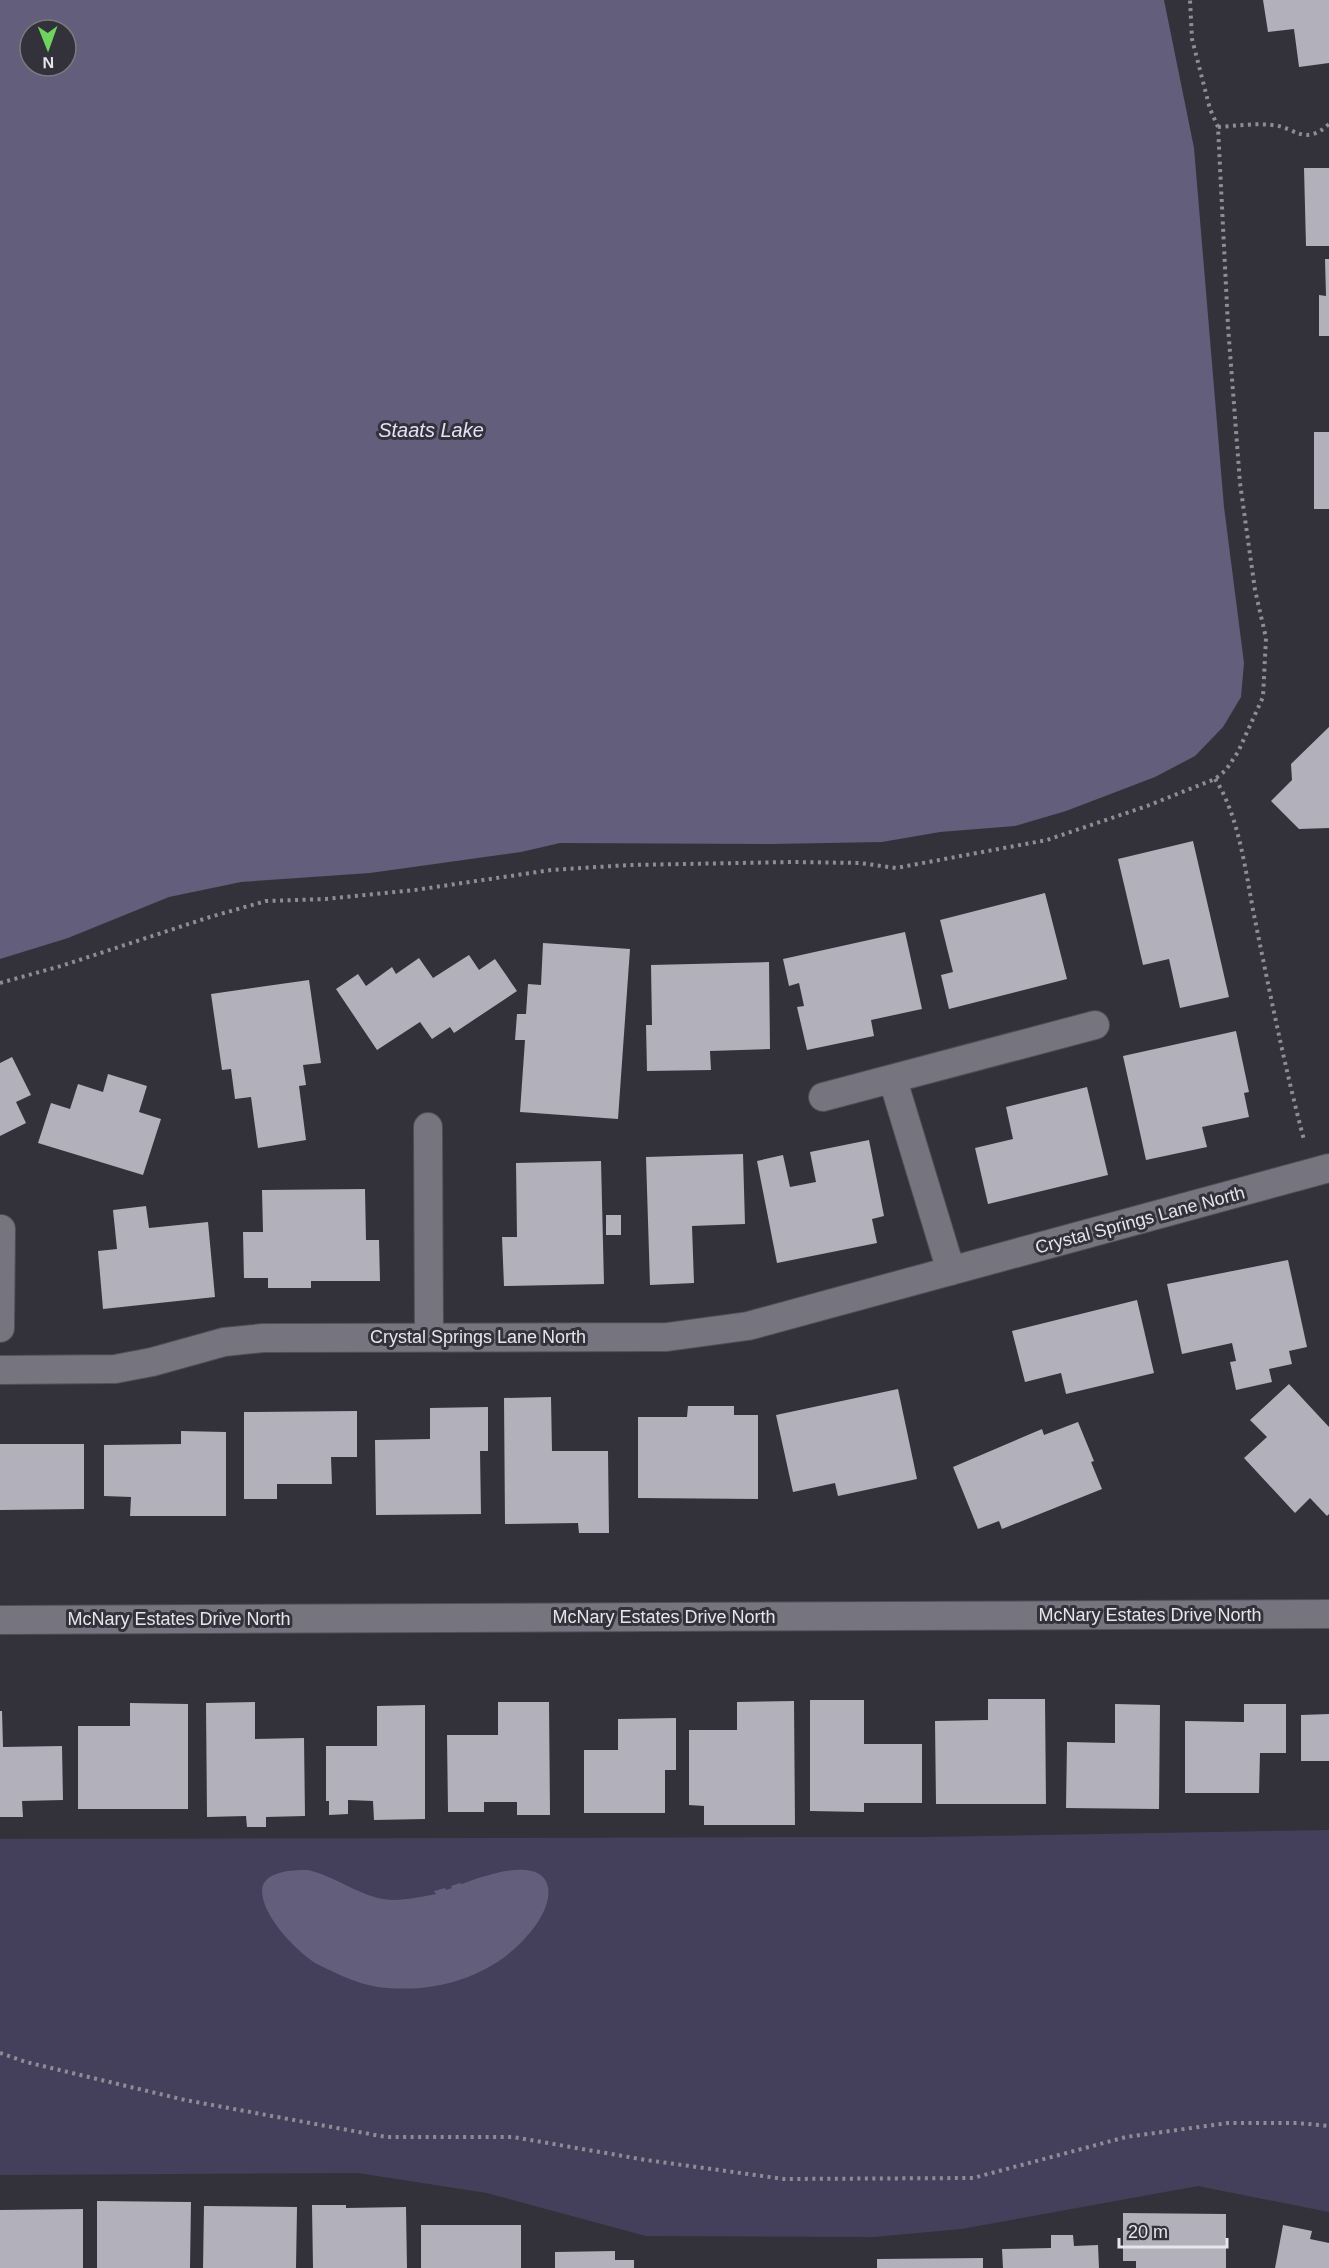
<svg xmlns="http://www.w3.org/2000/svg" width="1329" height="2268" font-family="Arial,sans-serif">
<rect width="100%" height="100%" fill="#33323b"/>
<path fill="#44405c" d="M1329 1830V2212L1198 2186 961 2229 873 2237 646 2236 487 2193 358 2173 0 2175V1839L926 1837Z"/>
<path fill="#625e7c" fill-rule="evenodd" d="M0 0H1164L1194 148 1224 507 1244 663 1241 697 1223 727 1195 756 1155 777 1066 811 1015 826 940 832 882 842 772 844 560 843 521 852 370 873 241 882 169 897 68 938 0 959ZM30 30H66V66H30Z
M307 1870C333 1875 356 1894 383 1899 400 1902 419 1897 436 1894L434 1891 445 1888 446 1890 452 1888 451 1886 460 1883 462 1884C480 1877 541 1854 548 1887 551 1904 538 1924 527 1936 491 1978 433 1994 378 1987 357 1984 338 1974 319 1965 298 1954 262 1916 262 1891 262 1871 293 1870 307 1870Z"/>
<path fill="#b1b0bb" d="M1263 0H1329V63L1299 67 1294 29 1268 32Z
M1304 168H1329V246H1306Z
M1325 259H1329V336H1319V295L1326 296Z
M1314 432H1329V509H1314Z
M1329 727V828L1299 829 1271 801 1292 780 1291 764Z
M1193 841 1229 997 1180 1008 1169 959 1143 965 1118 859Z
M1045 893 1067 979 949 1009 941 975 953 972 940 920Z
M905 932 922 1009 871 1020 874 1036 807 1050 797 1007 804 1006 799 983 789 986 783 959Z
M543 943 630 949 618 1119 520 1112 525 1040H515L517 1014H526L528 984 541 985Z
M469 955 479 970 495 959 517 991 454 1033 450 1027 432 1039 420 1022 377 1050 336 989 358 974 366 986 392 967 396 974 419 958 433 978Z
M769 962 770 1049 710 1051 711 1070 647 1071 646 1025H652L651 965Z
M309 980 321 1063 303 1065 306 1085 299 1086 306 1140 258 1148 251 1097 235 1099 231 1069 222 1070 211 994Z
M1236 1031 1249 1092 1244 1093 1249 1117 1202 1127 1207 1147 1146 1160 1123 1056Z
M12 1057 31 1095 16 1102 26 1123 0 1136V1063Z
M108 1074 147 1086 139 1112 161 1119 143 1175 38 1143 51 1103 70 1109 78 1084 103 1092Z
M1087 1087 1108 1175 988 1204 975 1148 1013 1139 1006 1107Z
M869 1140 884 1216 872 1219 877 1243 777 1263 757 1161 783 1155 790 1187 816 1182 810 1152Z
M743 1154 745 1224 692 1226 694 1283 650 1285 646 1157Z
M601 1161 604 1284 504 1286 502 1237H517L516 1163Z
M365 1189 366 1240H379L380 1281H311V1288H268V1278H244L243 1232H263L262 1190Z
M146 1206 149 1228 208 1222 215 1297 103 1309 98 1251 117 1249 113 1210Z
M606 1215H621V1235H606Z
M1288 1260 1307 1347 1289 1351 1292 1364 1269 1369 1272 1382 1236 1390 1230 1362 1236 1361 1232 1343 1182 1354 1167 1284Z
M1137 1300 1154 1373 1066 1394 1061 1373 1025 1382 1012 1331Z
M1289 1384 1329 1427V1514L1327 1516 1310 1498 1295 1513 1244 1458 1267 1437 1250 1420Z
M898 1389 917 1479 838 1496 835 1483 793 1492 776 1415Z
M551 1397 552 1451H608L609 1533H579L578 1523 505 1524 504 1398Z
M688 1406H734V1415H758V1499L638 1498V1417H687Z
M488 1407V1451H480L481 1514 376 1515 375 1440 430 1439V1408Z
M357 1411V1457H331L332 1484H277V1499H244V1412Z
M1078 1422 1094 1461 1091 1462 1102 1489 1002 1529 999 1521 978 1529 953 1467 1042 1429 1044 1435Z
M181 1431 226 1432V1516H130L131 1497 104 1496V1445L181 1444Z
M0 1444H84V1509L0 1510Z
M988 1699H1045L1046 1804H936L935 1721 988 1720Z
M810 1700H864V1744H922V1803H864V1812L810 1811Z
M794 1701 795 1825H704V1806L689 1805V1730H737V1702Z
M255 1702V1739L304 1738 305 1816 266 1817V1827H247L246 1816 207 1817 206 1703Z
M498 1702H549L550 1815H517V1802H484V1812H448L447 1735H498Z
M130 1703 188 1704V1809H78V1726H130Z
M1115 1704 1160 1705 1159 1809 1066 1808 1067 1742 1115 1743Z
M1244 1704H1286V1753H1260L1259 1793H1185V1721L1244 1722Z
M425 1705V1819L374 1820 373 1801 348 1800V1814L329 1815V1801H326V1746H377V1706Z
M0 1711H2L3 1747 62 1746 63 1800 22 1801 23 1817H0Z
M1329 1714V1761H1301V1715Z
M676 1718V1770H665V1813H584V1750H618V1719Z
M97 2201 191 2202 190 2268H97Z
M312 2205H346V2208L406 2207 407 2268H313Z
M204 2206 297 2207 296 2268H203Z
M83 2209V2268H0V2210Z
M1123 2213 1226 2214V2268H1136V2261H1123Z
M421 2225H521V2268H421Z
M1283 2225 1312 2231 1310 2239 1329 2243V2268H1275Z
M1051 2235H1073L1074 2246 1098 2245 1099 2268H1003L1002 2249 1051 2248Z
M615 2251V2260H634V2268H555V2252Z
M983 2258V2268H877V2259Z"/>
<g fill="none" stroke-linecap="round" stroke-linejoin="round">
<g stroke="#504f56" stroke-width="30">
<path id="minor" d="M893 1080 951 1271
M823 1097 1095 1025
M428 1127 429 1337
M0 1328 1 1229
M0 1370 115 1369 152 1362 224 1342 263 1338 667 1337 748 1326 1329 1168
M0 1620 1329 1614"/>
</g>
<path stroke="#8e8d95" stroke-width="4" stroke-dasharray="3 4.5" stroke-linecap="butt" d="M1218 127C1236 126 1254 123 1272 125 1296 127 1304 147 1329 124
M1215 779C1240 817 1246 876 1255 920 1270 994 1285 1068 1304 1140
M0 983 61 966 210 917 266 901 326 899 415 890 551 870 629 865 793 862 860 863 896 868 1047 840 1147 806 1215 779 1226 770 1238 752 1263 697 1266 638 1255 590 1240 483 1228 326 1218 127 1210 109 1192 39 1190 0
M0 2053 26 2062 185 2100 386 2137H513L646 2160 784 2179 973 2178 1126 2137 1228 2123H1297L1329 2126"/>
<use href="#minor" stroke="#75747f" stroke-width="28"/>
</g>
<g text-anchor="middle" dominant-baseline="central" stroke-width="6" stroke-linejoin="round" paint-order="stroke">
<g font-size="18" fill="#e6e5eb" stroke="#33323b">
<text transform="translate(1140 1220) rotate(-15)">Crystal Springs Lane North</text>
<text x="478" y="1337">Crystal Springs Lane North</text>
<text x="1150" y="1615">McNary Estates Drive North</text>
<text x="664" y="1617">McNary Estates Drive North</text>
<text x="179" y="1619">McNary Estates Drive North</text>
</g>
<g font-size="20" font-style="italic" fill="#e3e0f7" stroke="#33323b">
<text x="431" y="430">Staats Lake</text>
</g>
</g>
<g transform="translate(48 48) rotate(179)"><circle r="28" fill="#33323b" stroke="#7b7a81" stroke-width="1.5"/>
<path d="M0-4.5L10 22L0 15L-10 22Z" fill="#70d35f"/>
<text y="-9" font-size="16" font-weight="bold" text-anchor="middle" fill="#e6e5eb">N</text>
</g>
<path d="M1119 2238v9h108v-9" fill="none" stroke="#e6e5eb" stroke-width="3"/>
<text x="1128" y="2238" font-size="18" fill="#e6e5eb" stroke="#33323b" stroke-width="4.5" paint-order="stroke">20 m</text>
</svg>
